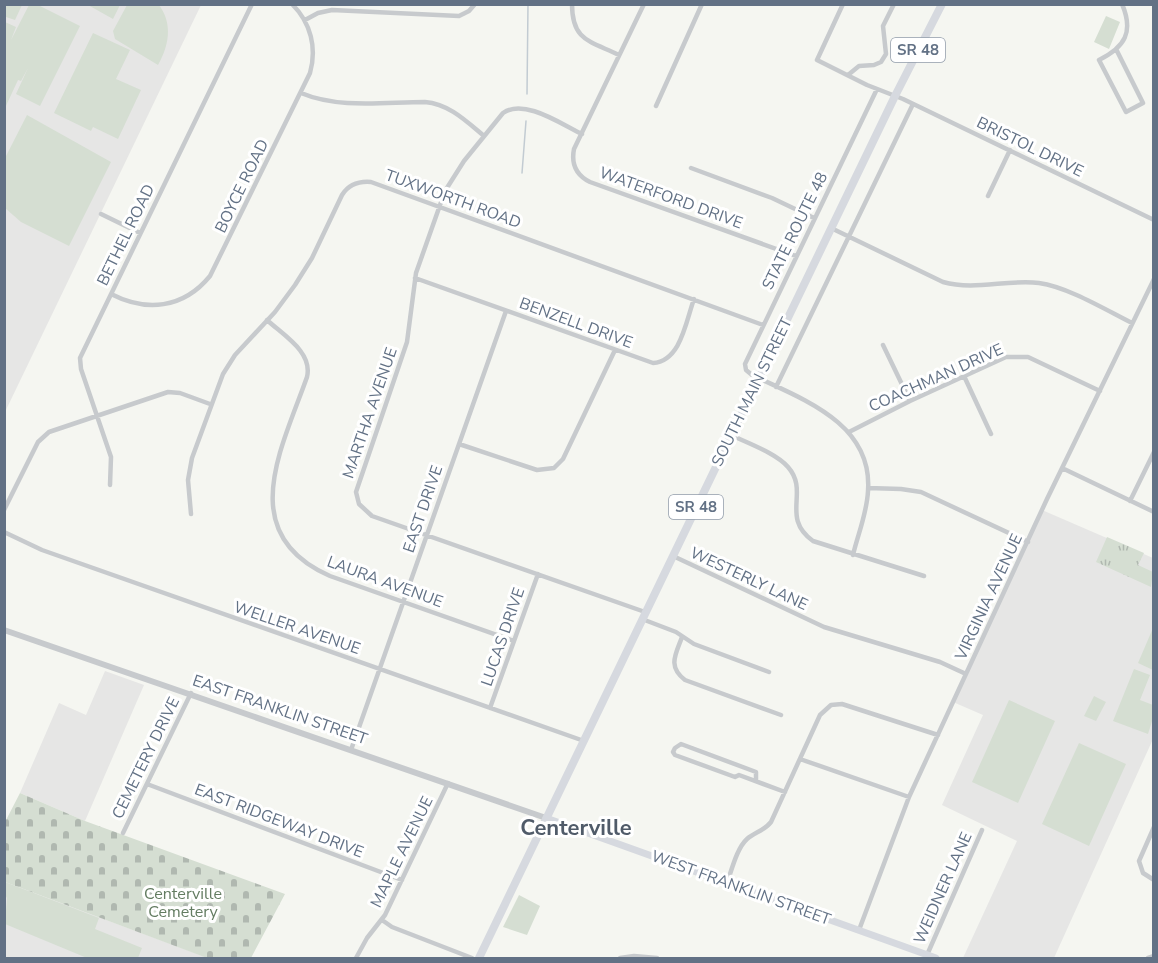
<svg xmlns="http://www.w3.org/2000/svg" width="1158" height="963" font-family="'Nunito Sans',sans-serif">
<defs>
<pattern id="cemetery-stones" width="16" height="16" patternUnits="userSpaceOnUse" patternTransform="scale(1.5)"><rect width="16" height="16" fill="#d5ded2"/><path d="M2 7V4a2 2 0 0 1 4 0v3zM10 15v-3a2 2 0 0 1 4 0v3z" fill="#b0b8b0"/></pattern>
<pattern id="park-tufts" width="24" height="20" patternUnits="userSpaceOnUse" patternTransform="scale(1.5)"><rect width="24" height="20" fill="#d5ded2"/><path d="M3 7l-1-3M5 7V3M7 7l1-3M15 17l-1-3M17 17v-4M19 17l1-3" fill="none" stroke="#b0b8b0"/></pattern>
</defs>
<rect width="100%" height="100%" fill="#f5f6f1"/>
<path fill="#e6e6e5" d="M5 5H201L5 412Z
M1042 510 1153 558V739L1054 958H963L1017 841 942 805 983 715 953 702Z
M105 671 144 685 85 821 20 793 59 703 86 715Z
M5 882 208 958H5Z"/>
<path fill="#d5ded2" d="M4 5H22L15 20 6 17 5 19Z
M29 5H38L80 26 40 106 16 94 28 68 21 81 18 80 5 108V22L16 27 11 40Z
M88 5H120L113 19Z
M127 5H159C173 24 169 45 158 65L115 39 113 31Z
M1106 16 1120 22 1109 49 1094 42Z
M93 33 130 50 116 79 141 90 118 139 93 127 91 131 54 113Z
M27 115 111 162 69 246 21 222 5 208V158Z
M1153 628 1154 670H1153L1138 663Z
M1134 669 1150 675 1140 700 1153 705V718L1148 734 1113 721Z
M1094 696 1106 702 1096 721 1084 716Z
M1009 700 1055 721 1018 803 972 782Z
M1079 743 1126 764 1089 846 1042 824Z
M5 882 99 918 95 929 142 948 138 958H87L5 924 7 898 5 895Z
M519 895 540 906 527 935 503 927Z"/>
<path fill="url(#cemetery-stones)" d="M20 793 85 821 285 894 251 958H207L5 882 4 824Z"/>
<path fill="url(#park-tufts)" d="M1107 537 1144 553 1138 565 1153 572 1151 587 1096 562Z"/>
<g fill="none" stroke-linecap="round" stroke-linejoin="round">
<path stroke="#c2cbd2" stroke-width="1.5" d="M527 94 528 4
M522 173 526 121"/>
<path stroke="#c7cacd" stroke-width="4.5" d="M572 4C572 41 590 41 619 55
M644 4 574 149C571 164 576 175 590 182L796 256
M843 4 817 60 867 85 903 99 1154 220
M305 20 318 13 332 10 459 16 469 11 475 4
M1116 49 1143 103 1126 112 1099 60C1125 47 1134 32 1122 4
M848 75 859 66 874 65 881 62 886 54 883 26 894 4
M301 93C339 109 384 102 425 102 449 104 466 121 484 136
M656 106 702 4
M582 134C561 124 524 98 503 113L464 161 445 191 416 273 407 342 356 492 359 504 372 516 645 612
M691 168 772 198 814 218
M988 196 1010 150
M101 214 140 233
M831 228 943 282C975 291 1007 279 1039 283 1068 287 1106 310 1132 323
M415 278 653 363C681 361 686 321 694 299
M111 294C146 312 183 309 210 276L310 73C317 48 311 23 292 4
M267 320C283 335 313 352 307 377 282 448 234 534 330 576L514 641
M883 345 910 401
M964 376 991 434
M776 387 913 104
M849 432 910 401 1006 357H1028L1100 391
M731 435C747 443 776 453 788 467 810 492 780 517 813 541L924 576
M459 444 537 470 554 468 563 459 615 350
M1062 468 1154 512
M110 485 111 457 81 369 80 358 252 4
M868 488 901 489 921 492 1028 542
M1130 501 1154 452
M4 510 38 442 49 432 168 392 180 393 210 404
M191 514 188 480 192 458 223 374 235 355 275 312 295 285 312 258 342 195C349 184 359 181 371 182L763 325
M4 532 42 550 584 741
M853 555C858 534 867 513 868 491 873 423 802 399 752 375L746 370 745 364 877 89
M673 556 824 627 940 662 966 674
M642 619 676 632 694 644 769 672
M682 637C676 654 667 666 685 680L781 715
M490 708 538 574
M351 750 506 311
M800 759 909 797
M756 781V772L681 744 675 748 673 752 675 755 735 777 739 775 785 792
M147 784 402 880
M1154 827 1139 861 1143 873 1154 880
M123 833 191 693
M727 883C732 869 737 848 747 839 755 832 764 831 771 822L820 715 831 705 842 704 938 735
M382 920 392 927 472 958
M859 930 909 797 1047 499 1154 279
M927 955 982 830
M356 958 367 938 385 915 448 783
M620 958 634 956 657 958
M1148 958 1154 956"/>
<path stroke="#c7cacd" stroke-width="6" d="M4 630 546 818"/>
<path stroke="#d6d9df" stroke-width="7" d="M546 818 936 958"/>
<path stroke="#d6d9df" stroke-width="8" d="M479 958 895 96 942 4"/>
</g>
<g text-anchor="middle" dominant-baseline="central" stroke-width="6" stroke-linejoin="round" paint-order="stroke">
<g fill="#fff" stroke="#919caa" stroke-width="1.5">
<rect x="891" y="38" width="54" height="24" rx="4.5"/>
<rect x="669" y="495" width="54" height="24" rx="4.5"/>
</g>
<g font-size="15" font-weight="bold" fill="#627185">
<text x="918" y="50">SR 48</text>
<text x="696" y="507">SR 48</text>
</g>
<g font-size="16" fill="#627185" stroke="#fff">
<text transform="translate(1030 147) rotate(26)">BRISTOL DRIVE</text>
<text transform="translate(242 186) rotate(-64)">BOYCE ROAD</text>
<text transform="translate(671 198) rotate(20)">WATERFORD DRIVE</text>
<text transform="translate(453 199) rotate(20)">TUXWORTH ROAD</text>
<text transform="translate(795 231) rotate(-64)">STATE ROUTE 48</text>
<text transform="translate(126 235) rotate(-64)">BETHEL ROAD</text>
<text transform="translate(576 323) rotate(20)">BENZELL DRIVE</text>
<text transform="translate(936 378) rotate(-24)">COACHMAN DRIVE</text>
<text transform="translate(752 392) rotate(-64)">SOUTH MAIN STREET</text>
<text transform="translate(370 413) rotate(-71)">MARTHA AVENUE</text>
<text transform="translate(423 509) rotate(-71)">EAST DRIVE</text>
<text transform="translate(749 579) rotate(25)">WESTERLY LANE</text>
<text transform="translate(385 582) rotate(20)">LAURA AVENUE</text>
<text transform="translate(989 597) rotate(-65)">VIRGINIA AVENUE</text>
<text transform="translate(297 628) rotate(19)">WELLER AVENUE</text>
<text transform="translate(503 637) rotate(-71)">LUCAS DRIVE</text>
<text transform="translate(280 710) rotate(19)">EAST FRANKLIN STREET</text>
<text transform="translate(146 758) rotate(-64)">CEMETERY DRIVE</text>
<text transform="translate(279 821) rotate(21)">EAST RIDGEWAY DRIVE</text>
<text transform="translate(402 852) rotate(-64)">MAPLE AVENUE</text>
<text transform="translate(741 888) rotate(20)">WEST FRANKLIN STREET</text>
<text transform="translate(943 888) rotate(-66)">WEIDNER LANE</text>
</g>
<g font-size="16" fill="#637c61" stroke="#fff">
<text x="183" y="894">Centerville<tspan x="183" dy="18">Cemetery</tspan></text>
</g>
<g font-size="22" font-weight="bold" fill="#505b69" stroke="#fff">
<text x="576" y="828">Centerville</text>
</g>
</g>
<rect width="1158" height="963" fill="none" stroke="#627185" stroke-width="12"/>
</svg>
